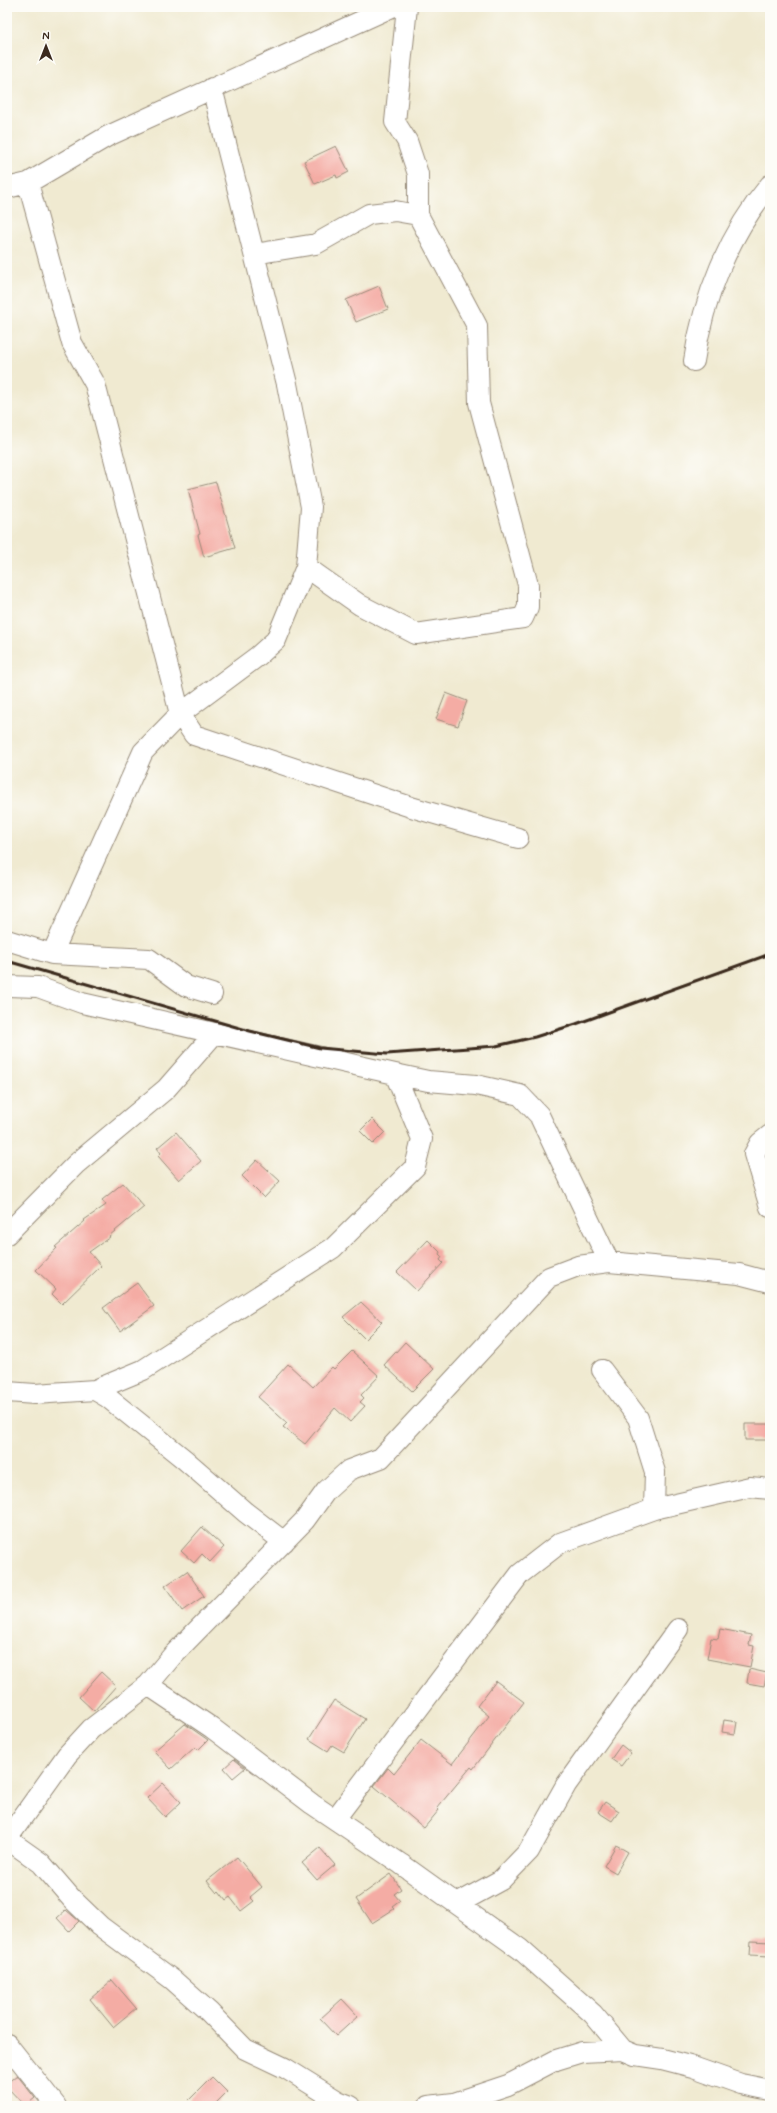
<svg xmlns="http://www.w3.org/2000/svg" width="777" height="2113" font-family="Mynerve,sans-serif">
<rect width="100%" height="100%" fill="#fdfcf7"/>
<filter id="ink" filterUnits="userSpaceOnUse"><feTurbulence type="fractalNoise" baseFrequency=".025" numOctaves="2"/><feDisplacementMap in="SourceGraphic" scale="8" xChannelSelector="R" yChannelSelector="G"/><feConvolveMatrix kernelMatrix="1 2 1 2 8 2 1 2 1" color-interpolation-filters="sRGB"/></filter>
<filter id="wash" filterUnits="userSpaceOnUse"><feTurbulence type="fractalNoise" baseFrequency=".012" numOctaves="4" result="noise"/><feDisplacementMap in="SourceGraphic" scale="16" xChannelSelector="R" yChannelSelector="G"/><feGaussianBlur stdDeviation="0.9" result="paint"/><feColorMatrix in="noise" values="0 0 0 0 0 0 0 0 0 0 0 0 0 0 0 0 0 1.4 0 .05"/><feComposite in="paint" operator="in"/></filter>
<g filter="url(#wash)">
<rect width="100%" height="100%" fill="#f0ead1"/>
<g id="blocks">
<path fill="#f4aca4" d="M336 146 349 172 337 178 336 175 315 184 304 161Z
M379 286 388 309 356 322 346 300Z
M216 482 235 548 204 557 198 535 200 534 188 489Z
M446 693 467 701 458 726 436 719Z
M372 1119 385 1132 373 1144 360 1131Z
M176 1132 201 1161 179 1180 158 1156 161 1153 157 1148Z
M257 1160 280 1181 264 1198 242 1176Z
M123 1183 144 1207 109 1236 110 1237 89 1252 101 1266 62 1304 52 1294 56 1289 36 1270 57 1248 55 1247 85 1221 84 1220 106 1205 102 1200Z
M428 1240 440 1252 439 1254 442 1257 440 1260 443 1263 417 1291 397 1272Z
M137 1283 154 1306 120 1331 103 1308Z
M361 1302 382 1322 365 1339 343 1317Z
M405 1342 434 1369 412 1391 384 1365Z
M352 1351 379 1376 361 1395 364 1398 360 1402 365 1406 350 1422 335 1408 305 1444 283 1427 287 1423 258 1397 288 1364 313 1387 332 1367 334 1369Z
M745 1424H770V1440H745Z
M202 1527 224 1547 210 1562 202 1554 194 1563 181 1551Z
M187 1571 204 1596 182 1611 165 1586Z
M720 1629 751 1635 749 1645 754 1646 750 1667 707 1659 711 1638 718 1639Z
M749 1669 767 1673 764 1686 747 1683Z
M101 1672 116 1686 94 1711 79 1697Z
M496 1681 524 1702 473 1769 471 1767 437 1808 439 1810 424 1828 374 1786 388 1768 394 1774 421 1740 452 1764 489 1716 477 1706Z
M334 1700 365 1719 344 1752 332 1745 328 1751 309 1739Z
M724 1720 737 1722 735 1734 722 1732Z
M185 1724 208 1740 198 1750 195 1747 171 1769 154 1751Z
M621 1745 631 1753 621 1766 611 1759Z
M234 1759 245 1768 233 1778 224 1768Z
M163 1783 181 1802 165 1817 147 1798Z
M605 1802 619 1811 612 1821 598 1812Z
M616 1845 628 1852 616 1873 604 1866Z
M320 1848 335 1865 317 1880 302 1863Z
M237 1857 262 1887 250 1897 254 1901 241 1911 230 1897 226 1900 219 1891 217 1893 207 1881Z
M391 1874 401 1889 394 1894 400 1901 392 1907 394 1909 372 1923 356 1899Z
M66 1910 79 1921 69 1931 57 1918Z
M751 1941 770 1942V1956L750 1955Z
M112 1980 136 2008 113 2027 90 1999Z
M342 1999 358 2016 336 2036 320 2019Z
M17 2075 35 2098 25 2106 7 2087V2083Z
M212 2077 227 2092 213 2106H183Z"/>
</g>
</g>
<g filter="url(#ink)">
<use href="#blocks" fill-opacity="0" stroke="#968a78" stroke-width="1"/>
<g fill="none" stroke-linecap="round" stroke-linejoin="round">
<g stroke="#968a78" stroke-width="22">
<path id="minor" d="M28 183 72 343 95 384 180 714 194 735 411 807 518 838
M7 188 28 183 108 136 392 7
M254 254 316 244 369 214 395 211 418 215
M694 361C703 298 729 234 770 185
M306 567 360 605 416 634 523 618 528 607V585L479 403 477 326 418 215V174L407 141 395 122 407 7
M7 940 52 954 149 959 186 986 212 994
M52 954 143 752 180 714 258 656 276 640 306 567 311 507 287 384 212 88
M7 986 38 987 82 1003 395 1074 428 1081 476 1085 520 1095 539 1115 609 1262
M770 1135 760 1143 754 1154 770 1207
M7 1234 76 1164 166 1089 215 1033
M602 1370 638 1418 655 1472 654 1509
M95 1390 107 1397 184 1459 245 1512 284 1542
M7 1392 35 1394 95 1390 143 1370 333 1248 415 1167 422 1139 395 1074
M148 1685 212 1728 312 1804 401 1864 520 1949 593 2014 623 2050 635 2055 662 2059 693 2067 741 2084 770 2090
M335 1819 520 1574 560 1543 654 1509 750 1487 770 1489
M7 1839 67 1755 91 1729 148 1685 173 1655 305 1520 326 1491 349 1470 381 1458 549 1277 578 1266 609 1262 739 1274 770 1282
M7 1839 41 1863 72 1899 100 1926 173 1980 209 2012 245 2049 285 2068 338 2101 351 2106
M457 1904 501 1880 529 1851 566 1785 678 1629
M7 2044 56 2106
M428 2106 454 2103 508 2085 556 2060 582 2052 623 2050"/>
</g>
<use href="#minor" stroke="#fff" stroke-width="20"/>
<path stroke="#3b2a1e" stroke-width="3" d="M7 961 250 1031 320 1048 387 1054 496 1046 535 1037 576 1024 770 954"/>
</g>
</g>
<rect width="777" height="2113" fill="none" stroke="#fdfcf7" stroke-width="24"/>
<g transform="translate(46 46)" stroke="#fdfcf7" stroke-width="3" paint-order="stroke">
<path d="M0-3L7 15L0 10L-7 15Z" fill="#3b2a1e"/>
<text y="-6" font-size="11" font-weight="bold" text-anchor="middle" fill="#3b2a1e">N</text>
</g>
</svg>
